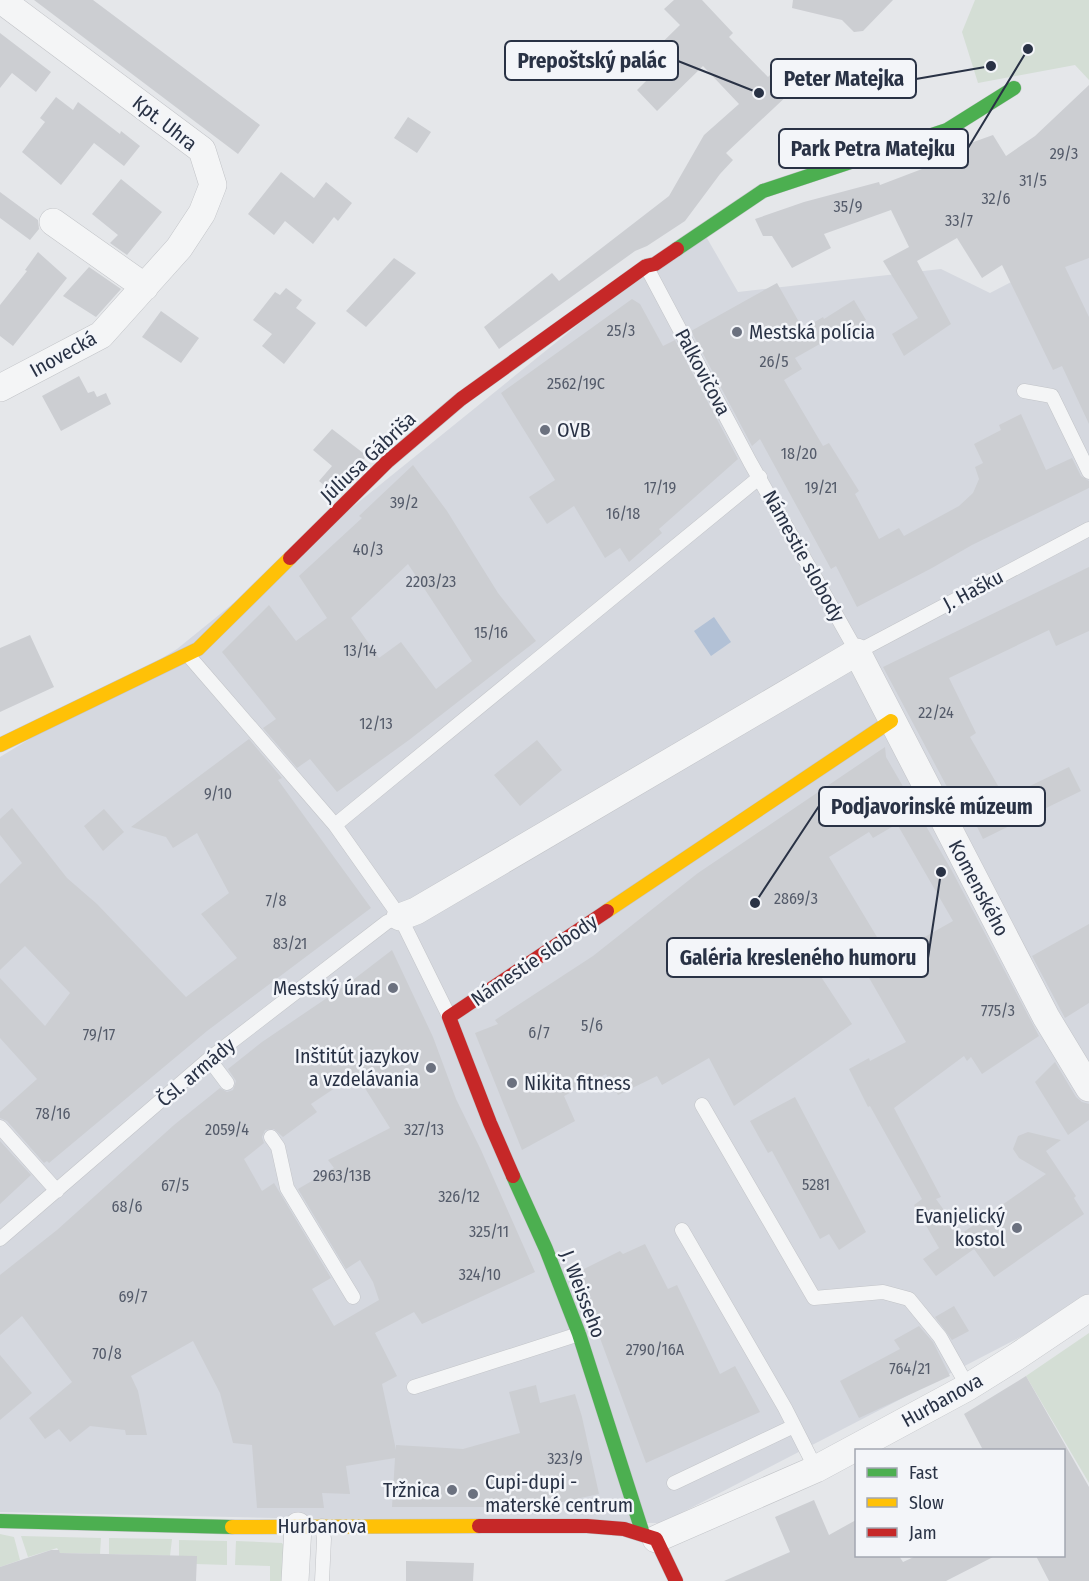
<svg xmlns="http://www.w3.org/2000/svg" width="1089" height="1581" font-family="'Fira Sans Condensed',sans-serif">
<rect width="100%" height="100%" fill="#e5e7ea"/>
<path fill="#d5d8df" d="M700 226 738 292 941 269 990 293 1089 242V1297L1034 1330 662 1523 459 1522 0 1512V757L177 649Z"/>
<path fill="#d4ded5" d="M975 0H1089V80L1075 65 978 83 962 32Z
M1089 1333V1483L1026 1376Z
M0 1534 14 1537 20 1560 0 1567Z
M21 1536 101 1538 100 1554 60 1553 57 1548 28 1557Z
M109 1538 172 1539 170 1556 109 1554Z
M179 1540 227 1541V1565L196 1564 179 1556Z
M236 1541 282 1543 288 1551V1581H270V1566L235 1565Z"/>
<path fill="#b2c1d6" d="M714 617 731 642 711 656 694 631Z"/>
<path fill="#ccced2" fill-rule="evenodd" d="M34 0H93L260 125 238 154Z
M674 0H702L733 33 729 37 768 77 773 72 791 92 726 153 733 160 720 174 685 221 647 246 635 251 499 349 484 327 552 273 559 281 669 196 704 135 739 104 703 66 657 111 637 90 647 80 636 68 680 25 664 9Z
M793 0H893L863 31 854 32 842 20 792 8Z
M0 33 51 72 36 92 12 73 0 88Z
M1089 85V258L1065 267 1089 317V424L1062 366 1053 370 1002 265 982 278 957 238 917 261 951 324 904 356 892 334 918 318 883 261 909 247 891 210 824 234 831 248 792 268 772 236H763L755 219 804 202 879 182 880 185 922 169 954 149 993 135 1006 156 1035 136Z
M56 97 73 110 78 102 120 134 121 131 140 146 124 166 94 143 61 185 22 152 45 122 40 118Z
M408 117 431 132 417 153 394 138Z
M281 172 314 198 326 182 352 203 338 221 334 217 313 244 285 221 274 235 248 214Z
M121 179 162 212 127 255 110 243 118 235 92 214Z
M0 192 38 220 39 229 30 240 0 218Z
M38 252 67 278 13 346 0 336V305L27 271 25 270Z
M394 258 416 273 366 327 346 311Z
M89 267 121 289 96 317 63 296Z
M777 283 803 329 823 317 824 319 854 300 866 320 843 335 841 332 795 358 802 369 784 380 823 446 829 443 859 491 855 494 879 539 899 528 904 536 959 506 973 493 979 479 975 467 983 463 974 444 1001 430 999 425 1021 414 1046 470 1072 458 1081 476 1089 481V488L972 545 932 568 857 607 836 566 831 569 760 439 752 446 691 331Z
M286 288 302 300 296 308 316 323 284 364 262 346 272 334 253 320 275 292 280 295Z
M632 299 640 304 663 346 675 340 738 459 659 529 662 533 629 562 620 548 605 558 574 506 547 524 529 497 555 480 501 393Z
M161 311 199 338 181 363 142 337Z
M79 376 88 393 94 391 97 397 106 393 111 404 61 431 42 396Z
M332 429 367 456 331 491 319 481 332 466 313 450Z
M413 465 447 511 498 593 536 641 409 740 337 792 310 759 297 768 263 728 276 719 222 652 269 605 296 641 327 618 299 576 362 518 359 516ZM408 564 472 661 436 689 401 642 379 658 351 618Z
M1089 567V631L1056 646 1049 630 949 678 976 733 970 737 1005 798 1069 767 1081 791 983 839 961 794 953 798 883 667Z
M30 635 54 687 0 712V648Z
M249 739 282 778 278 780 371 908 207 1031 49 1163 47 1161 44 1163 7 1121 0 1118V1112L37 1079 0 1038V978L45 1026 70 993 25 946 0 970V884L22 863 0 835V819L12 808 67 878 97 904 186 997 237 958 201 914 229 893 197 833 173 848 166 837 131 827Z
M537 740 562 770 520 806 494 775Z
M885 747 886 757 952 871 1039 1036 982 1074 971 1057 967 1061 964 1056 894 1108 941 1197 936 1199 961 1234 1046 1174 1019 1158 1013 1149 1018 1136 1028 1132 1061 1140 1046 1151 1076 1196 1074 1198 1084 1214 994 1277 974 1249 936 1276 923 1259 939 1248 914 1205 922 1199 870 1106 868 1107 849 1069 869 1058 870 1061 906 1042 849 943 814 966 852 1024 734 1106 709 1058 662 1085 657 1076 618 1095 606 1074 564 1096 575 1121 522 1150 475 1033 498 1024 495 1020 593 956 698 873ZM897 824 953 921 889 957 829 857 869 832 873 838Z
M104 809 124 832 103 851 84 826Z
M1089 924V1003L1065 1018 1032 956Z
M392 950 433 1037 456 1099 481 1150 535 1272 422 1324 414 1312 375 1333 397 1376 382 1384 396 1450V1445L463 1449 520 1433 509 1392 536 1385 540 1403 575 1394 582 1417 599 1494 539 1507H392L395 1458 346 1466 350 1494 322 1493 324 1508H257L252 1445 233 1443 220 1393 193 1341 131 1376 138 1391 147 1435H126L125 1430 90 1426 70 1442 59 1429 45 1439 29 1418 72 1382 22 1316 0 1335V1275L57 1230 174 1125 220 1088 227 1092 233 1090 236 1081 228 1069 262 1042 349 983ZM356 1074 390 1128 328 1160 334 1168 298 1189 346 1269 360 1260 373 1282 379 1300 334 1326 312 1289 331 1278 274 1183 262 1191 244 1159 264 1143 262 1137 265 1130 274 1129 283 1137 317 1112 311 1104Z
M1055 1062 1076 1097 1082 1102 1089 1104V1120L1068 1135 1035 1082Z
M795 1097 866 1232 839 1250 829 1234 820 1239 772 1151 768 1153 750 1121Z
M0 1141 31 1175 0 1204Z
M645 1244 668 1289 677 1285 720 1374 735 1366 760 1412 646 1463 576 1273 620 1251 623 1254Z
M954 1306 969 1331 952 1340 935 1317Z
M919 1326 933 1342 950 1376 859 1418 840 1381 900 1349 894 1340Z
M0 1355 32 1393 0 1420Z
M1026 1376 1089 1487V1581H1049L1036 1556H1064V1450H983L964 1414Z
M814 1500 829 1535 856 1520V1556H899L903 1562 916 1556H995L946 1581H724L790 1552 775 1517Z
M51 1550H59L60 1553 197 1556 196 1581H0V1567Z
M406 1561 474 1563 473 1581H406Z"/>
<g fill="none" stroke-linecap="round" stroke-linejoin="round">
<g stroke="#c2c4c8" stroke-width="15">
<path id="lane" d="M646 266 750 462 857 652 1089 529
M1024 391 1052 396 1089 472
M188 655 335 825 400 917 449 1016
M335 825 760 477
M209 1059 227 1083
M702 1105 814 1298 883 1292 909 1299 940 1337 968 1387
M0 1127 57 1191
M271 1137 278 1147 287 1188 353 1297
M682 1230 785 1408 816 1469
M0 1239 209 1059 387 922 400 917
M414 1387 579 1334
M674 1483 794 1426
M322 1581 324 1539 322 1526"/>
</g>
<g stroke="#c2c4c8" stroke-width="28">
<path id="street" d="M53 222 145 287
M0 388 101 335 179 248 202 213 213 185 202 150 1 0
M400 917 416 911 857 652 1046 1017 1089 1088
M656 1539 816 1469 968 1387 1016 1357 1089 1308
M295 1581 298 1526"/>
</g>
<g stroke="#c2c4c8" stroke-width="15">
<path id="fast" d="M677 249 763 191 947 130 1014 88
M513 1176 546 1249 579 1334 643 1534
M0 1521 232 1527"/>
</g>
<g stroke="#c2c4c8" stroke-width="15">
<path id="slow" d="M0 745 198 649 290 558
M607 911 891 721
M232 1527 479 1526"/>
</g>
<g stroke="#c2c4c8" stroke-width="15">
<path id="jam" d="M290 558 387 462 461 399 646 266 655 264 677 249
M513 1176 490 1123 449 1017 607 911
M479 1526H587L624 1529 656 1539 676 1581"/>
</g>
<use href="#lane" stroke="#f4f5f6" stroke-width="14"/>
<use href="#street" stroke="#f4f5f6" stroke-width="27"/>
<use href="#fast" stroke="#4caf50" stroke-width="14"/>
<use href="#slow" stroke="#ffc107" stroke-width="14"/>
<use href="#jam" stroke="#c62828" stroke-width="14"/>
</g>
<g fill="#6b717f" stroke="#f3f5f9" stroke-width="2">
<circle cx="737" cy="332" r="6"/>
<circle cx="545" cy="430" r="6"/>
<circle cx="393" cy="988" r="6"/>
<circle cx="431" cy="1068" r="6"/>
<circle cx="512" cy="1083" r="6"/>
<circle cx="1017" cy="1228" r="6"/>
<circle cx="452" cy="1490" r="6"/>
<circle cx="473" cy="1494" r="6"/>
</g>
<g text-anchor="middle" dominant-baseline="central" stroke-width="5" stroke-linejoin="round" paint-order="stroke">
<g font-size="16" fill="#545b6a">
<text x="1064" y="153">29/3</text>
<text x="1033" y="180">31/5</text>
<text x="996" y="198">32/6</text>
<text x="848" y="206">35/9</text>
<text x="959" y="220">33/7</text>
<text x="621" y="330">25/3</text>
<text x="774" y="361">26/5</text>
<text x="576" y="383">2562/19C</text>
<text x="799" y="453">18/20</text>
<text x="660" y="487">17/19</text>
<text x="821" y="487">19/21</text>
<text x="404" y="502">39/2</text>
<text x="623" y="513">16/18</text>
<text x="368" y="549">40/3</text>
<text x="431" y="581">2203/23</text>
<text x="491" y="632">15/16</text>
<text x="360" y="650">13/14</text>
<text x="936" y="712">22/24</text>
<text x="376" y="723">12/13</text>
<text x="218" y="793">9/10</text>
<text x="796" y="898">2869/3</text>
<text x="276" y="900">7/8</text>
<text x="290" y="943">83/21</text>
<text x="998" y="1010">775/3</text>
<text x="592" y="1025">5/6</text>
<text x="539" y="1032">6/7</text>
<text x="99" y="1034">79/17</text>
<text x="53" y="1113">78/16</text>
<text x="227" y="1129">2059/4</text>
<text x="424" y="1129">327/13</text>
<text x="342" y="1175">2963/13B</text>
<text x="816" y="1184">5281</text>
<text x="175" y="1185">67/5</text>
<text x="459" y="1196">326/12</text>
<text x="127" y="1206">68/6</text>
<text x="489" y="1231">325/11</text>
<text x="480" y="1274">324/10</text>
<text x="133" y="1296">69/7</text>
<text x="655" y="1349">2790/16A</text>
<text x="107" y="1353">70/8</text>
<text x="910" y="1368">764/21</text>
<text x="565" y="1458">323/9</text>
</g>
<g font-size="20" fill="#293245" stroke="#f3f5f9">
<text transform="translate(165 123) rotate(38)">Kpt. Uhra</text>
<text transform="translate(63 354) rotate(-29)">Inovecká</text>
<text transform="translate(703 372) rotate(62)">Palkovičova</text>
<text transform="translate(368 457) rotate(-43)">Júliusa Gábriša</text>
<text transform="translate(804 556) rotate(61)">Námestie slobody</text>
<text transform="translate(973 590) rotate(-28)">J. Hašku</text>
<text transform="translate(979 888) rotate(62)">Komenského</text>
<text transform="translate(534 960) rotate(-34)">Námestie slobody</text>
<text transform="translate(196 1072) rotate(-40)">Čsl. armády</text>
<text transform="translate(583 1294) rotate(69)">J. Weisseho</text>
<text transform="translate(942 1400) rotate(-29)">Hurbanova</text>
<text x="322" y="1526">Hurbanova</text>
</g>
<g font-size="20" fill="#293245" stroke="#f3f5f9" text-anchor="start">
<text x="749" y="332">Mestská polícia</text>
<text x="557" y="430">OVB</text>
<text x="381" y="988" text-anchor="end">Mestský úrad</text>
<text x="419" y="1056" text-anchor="end">Inštitút jazykov<tspan x="419" dy="23">a vzdelávania</tspan></text>
<text x="524" y="1083">Nikita fitness</text>
<text x="1005" y="1216" text-anchor="end">Evanjelický<tspan x="1005" dy="23">kostol</tspan></text>
<text x="485" y="1482">Cupi-dupi -<tspan x="485" dy="23">materské centrum</tspan></text>
<text x="440" y="1490" text-anchor="end">Tržnica</text>
</g>
</g>
<path fill="none" stroke="#293245" stroke-width="2" d="M759 93L678 61M991 66L916 79M1028 49L968 148M755 903L819 806M941 872L928 958"/>
<g fill="#293245" stroke="#f3f5f9" stroke-width="2">
<circle cx="759" cy="93" r="6"/>
<circle cx="991" cy="66" r="6"/>
<circle cx="1028" cy="49" r="6"/>
<circle cx="755" cy="903" r="6"/>
<circle cx="941" cy="872" r="6"/>
</g>
<g fill="#f3f5f9" stroke="#293245" stroke-width="2">
<rect x="505" y="41" width="173" height="39" rx="6"/>
<rect x="771" y="59" width="145" height="39" rx="6"/>
<rect x="779" y="129" width="189" height="39" rx="6"/>
<rect x="819" y="787" width="226" height="39" rx="6"/>
<rect x="667" y="938" width="261" height="39" rx="6"/>
</g>
<g font-size="21" text-anchor="middle" font-weight="bold" fill="#293245">
<text x="592" y="68">Prepoštský palác</text>
<text x="844" y="86">Peter Matejka</text>
<text x="873" y="156">Park Petra Matejku</text>
<text x="932" y="814">Podjavorinské múzeum</text>
<text x="798" y="965">Galéria kresleného humoru</text>
</g>
<rect x="855" y="1449" width="210" height="108" fill="#f3f5f9" stroke="#a2a7b1" stroke-width="1.5"/>
<rect x="867" y="1468" width="30" height="9" fill="#4caf50" stroke="#a2a7b1" stroke-width="1.5"/>
<text x="909" y="1479" font-size="18" fill="#293245">Fast</text>
<rect x="867" y="1498" width="30" height="9" fill="#ffc107" stroke="#a2a7b1" stroke-width="1.5"/>
<text x="909" y="1509" font-size="18" fill="#293245">Slow</text>
<rect x="867" y="1528" width="30" height="9" fill="#c62828" stroke="#a2a7b1" stroke-width="1.5"/>
<text x="909" y="1539" font-size="18" fill="#293245">Jam</text>
</svg>
